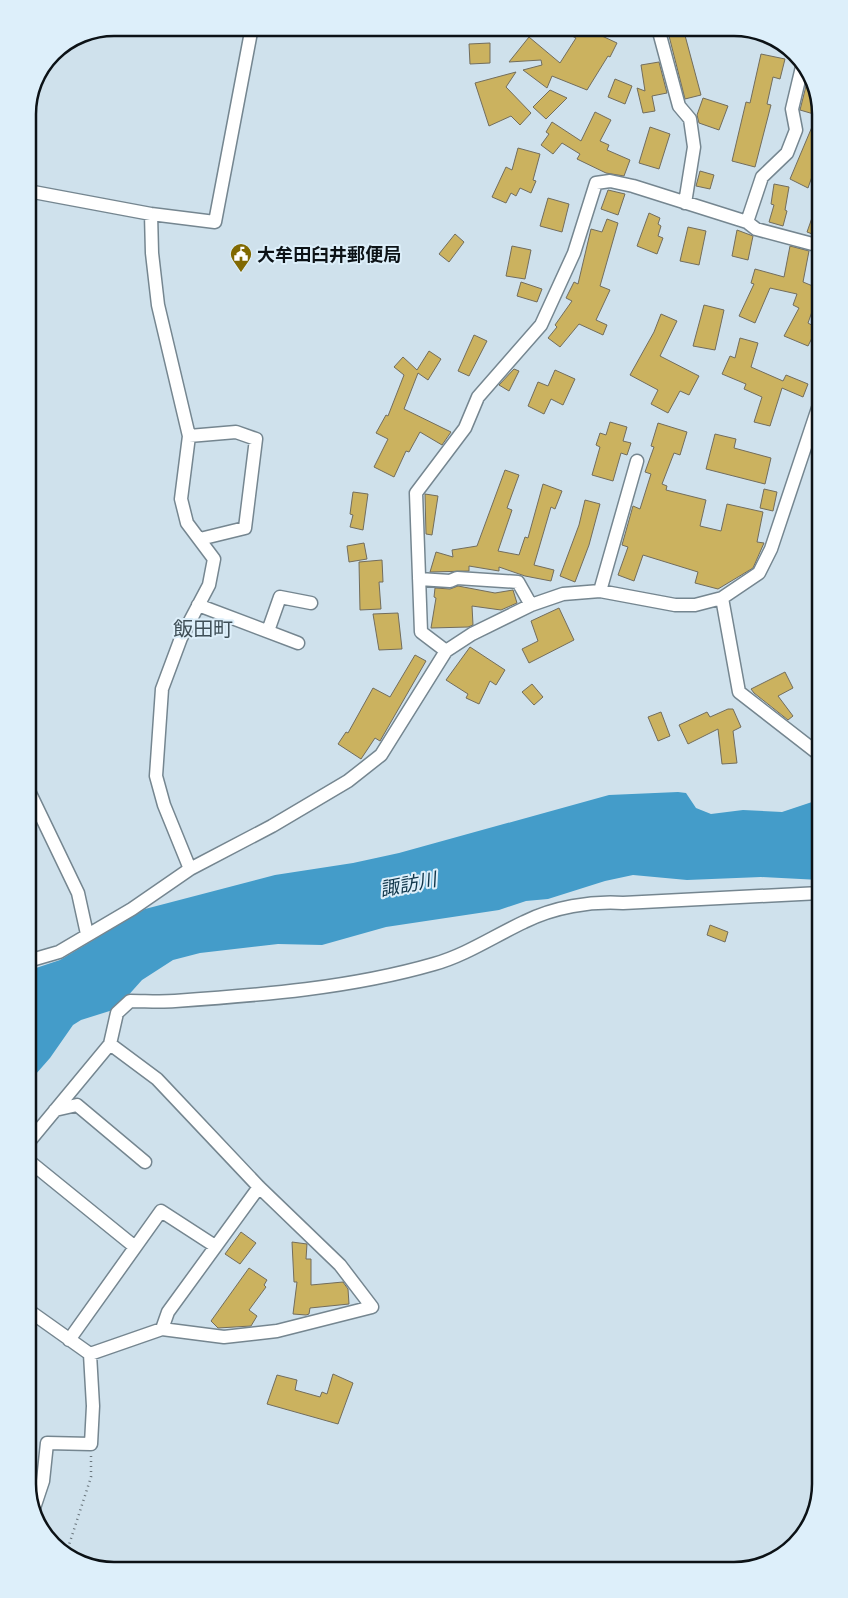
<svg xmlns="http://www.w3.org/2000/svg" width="848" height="1598" font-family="Quicksand,'Noto Sans JP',sans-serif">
<rect width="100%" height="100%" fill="#cfe1ec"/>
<path fill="#449cc9" d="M678 792 686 793 696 808 711 814 743 810 782 812 812 802 820 803V880L761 877 687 880 633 875 605 881 548 899 526 901 499 910 386 927 322 945 278 944 200 953 173 960 142 980 116 1009 81 1020 73 1025 50 1058 28 1083V978L36 968 60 960 145 909 275 875 353 863 399 853 609 795Z"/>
<path fill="#cbb25f" stroke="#726d5d" d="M667 28H683L701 95 685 99Z
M558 29H587L617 43 610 57 608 56 587 90 552 76 547 88 523 70 542 65 541 60 509 62 529 37 560 63 576 38Z
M490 43V63L470 64 469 44Z
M761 54 785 59 780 79 773 77 767 104 771 105 755 167 732 161 746 102 750 103Z
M659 62 667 93 652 96 655 111 643 113 637 88 645 91 641 65Z
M516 72 506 87 531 113 520 125 511 116 489 126 475 83Z
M809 74 814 81 820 114V154L808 188 790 179 817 115 800 110Z
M615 79 632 86 625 104 608 97Z
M550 90 567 98 546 119 533 107Z
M703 98 728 106 719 130 699 123 697 115Z
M595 112 611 120 600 141 609 145 607 150 630 160 624 176 606 173 577 159 580 154 562 143 553 154 541 145 549 134 546 132 552 122 581 141Z
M650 127 670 134 659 169 639 163Z
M518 148 540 154 533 180 536 181 531 193 520 188 516 196 511 193 506 203 492 197 506 167 512 170Z
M700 171 714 175 710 189 696 186Z
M774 184 789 187 785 210 787 211 783 226 769 222 774 205 771 204Z
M608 190 625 194 618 215 601 209Z
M548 198 569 204 562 232 540 226Z
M819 198 820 199V237L807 232Z
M649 213 660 218 658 224 661 226 658 236 663 238 657 254 637 246Z
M607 219 618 223 600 286 610 290 596 320 607 325 603 335 579 324 560 347 548 338 557 327 555 325 572 301 566 298 574 282 578 284 591 229 602 232Z
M688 227 706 231 699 265 680 261Z
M737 230 753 236 748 260 732 256Z
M455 234 464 242 449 262 439 254Z
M512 246 531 250 525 279 506 276Z
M790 246 809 251 803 282 820 289 808 323 817 328 808 346 784 336 799 308 793 305 797 294 770 288 755 323 739 316 754 284 751 283 755 269 784 277Z
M521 282 542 289 537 302 517 296Z
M704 305 724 310 715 350 693 346Z
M661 314 677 321 660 356 699 376 689 395 680 391 668 413 651 404 658 390 630 375 654 332Z
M474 335 487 341 469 376 458 371Z
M740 338 758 343 751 367 783 381 786 375 808 384 803 397 782 388 770 426 754 422 762 397 744 389 746 384 722 374 730 356 735 358Z
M429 351 441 359 428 380 418 373 404 409 451 432 442 445 420 432 409 452 406 451 394 477 374 467 388 439 376 433 386 415 388 416 404 375 394 367 403 357 417 370Z
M514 369 519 371 509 391 499 385Z
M555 370 575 379 563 405 551 399 544 414 528 406 538 382 548 386Z
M610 422 627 427 623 441 631 443 627 455 621 453 613 481 592 475 600 447 596 445 600 433 606 435Z
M658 423 687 432 680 455 674 453 662 484 667 486 666 490 706 500 700 526 721 531 727 504 763 512 757 542 764 543 753 568 718 589 695 583 698 572 643 555 634 581 618 575 628 547 622 545 633 506 640 509 651 474 645 472 654 447 651 446Z
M715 434 736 439 734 448 771 458 765 484 706 469Z
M505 470 519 475 507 508 512 510 498 551 519 555 525 537 528 538 543 484 562 491 555 509 551 507 534 565 554 570 551 581 525 576 499 567V571L469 566V571L430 572 436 552 453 557 452 550 477 546Z
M764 489 777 492 773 511 760 508Z
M353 492 368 494 363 530 350 527 353 515 350 514Z
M425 494 438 496 432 535 426 534Z
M585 500 600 504 589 545 575 582 560 576 579 525Z
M364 543 367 559 349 562 347 546Z
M382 560 383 582H379L381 609 360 610 359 562Z
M458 586 495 593 513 590 517 603 501 610 472 606 473 625 468 627 431 628 436 598 434 597 435 588 450 589Z
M559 608 574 640 529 663 522 649 538 641 531 621Z
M398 613 402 649 379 650 373 614Z
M470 647 505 670 496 685 490 681 479 704 466 698 468 694 446 680Z
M415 655 426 661 380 741 375 738 361 759 338 744 346 732 348 733 373 688 390 697Z
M785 672 793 688 778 696 793 716 788 720 754 693 751 689Z
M532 684 543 697 534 705 522 692Z
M728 709H733L741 727 733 731 737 763 722 764 718 729 688 744 679 725 707 712 710 717Z
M661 712 670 736 658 741 648 717Z
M710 925 728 932 725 942 707 935Z
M241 1232 256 1243 240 1264 225 1254Z
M292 1242 307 1244 306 1259H311V1285L343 1282 348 1289 349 1304 310 1308 309 1314 306 1315 293 1314 297 1282H294Z
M249 1268 267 1280 264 1285 266 1287 249 1310 257 1316 251 1326 218 1328 211 1321Z
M333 1374 353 1383 338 1424 267 1404 277 1375 297 1380 295 1390 320 1397 322 1392 327 1394Z"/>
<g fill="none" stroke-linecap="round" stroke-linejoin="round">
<g stroke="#758690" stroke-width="15">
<path id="street" d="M658 28 679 106 690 119 694 147 685 203
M28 191 151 214 215 222 251 32
M151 214 152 253 158 305 189 436 181 499 187 523 214 559 209 585 181 638 162 689 156 776 164 805 190 869
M747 222 762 177 787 153 796 130 792 109 802 67
M189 436 236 432 256 439 245 528 200 539
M419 579 450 581 457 578 518 582 531 605
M600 591 637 461
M722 598 739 692 820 755
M198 605 298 643
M268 631 280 597 311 603
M446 651 421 632 416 493 465 428 478 397 541 325 574 253 596 183 610 181 633 186 747 222 756 229 820 246
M28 789 78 893 87 934
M28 961 59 952 132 909 190 869 272 826 348 781 381 755 446 651 472 634 531 605 563 594 600 591 675 605H695L722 598 759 573 771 549 820 402
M55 1110 77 1105 145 1162
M28 1143 110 1044 117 1013 130 1001C145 1001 160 1002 175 1001 262 995 351 988 434 964 466 955 494 936 524 922 554 907 590 901 623 903L820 893
M28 1164 29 1161 135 1247
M28 1310 90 1354
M162 1329 168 1312 259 1187
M69 1340 161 1211 215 1246
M90 1354 162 1329 224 1337 277 1331 372 1307 340 1265 259 1187 157 1079 110 1044
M33 1511 43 1481 47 1443 91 1444 93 1406 90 1354"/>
</g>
<path stroke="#6b777e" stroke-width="2.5" stroke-dasharray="1 4" stroke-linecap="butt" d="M71 1557 67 1551 91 1477V1456"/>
<use href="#street" stroke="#fff" stroke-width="12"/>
</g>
<defs>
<g id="civic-pin" transform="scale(1.125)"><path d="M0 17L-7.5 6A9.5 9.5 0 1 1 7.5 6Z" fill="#816902" stroke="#ddeffa"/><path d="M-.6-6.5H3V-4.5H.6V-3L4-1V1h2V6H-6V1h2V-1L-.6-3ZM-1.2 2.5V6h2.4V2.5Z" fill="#fff"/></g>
</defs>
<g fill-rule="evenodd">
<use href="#civic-pin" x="241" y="254"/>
</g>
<g text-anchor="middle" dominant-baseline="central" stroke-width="4" stroke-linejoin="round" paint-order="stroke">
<g font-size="18" font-weight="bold" fill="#0c1216" stroke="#ddeffa" text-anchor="start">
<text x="257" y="254">大牟田臼井郵便局</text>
</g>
<g font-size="19" font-style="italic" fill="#10364a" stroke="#ddeffa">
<text transform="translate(408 884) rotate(-11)">諏訪川</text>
</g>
<g font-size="20" fill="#3f4f57" stroke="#ddeffa">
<text x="203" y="628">飯田町</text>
</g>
</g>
<path d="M0 0H848V1598H0ZM114 36H734A78 78 0 0 1 812 114V1484A78 78 0 0 1 734 1562H114A78 78 0 0 1 36 1484V114A78 78 0 0 1 114 36Z" fill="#ddeffa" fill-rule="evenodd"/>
<path fill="none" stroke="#0c1216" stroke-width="2.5" d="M114 36H734A78 78 0 0 1 812 114V1484A78 78 0 0 1 734 1562H114A78 78 0 0 1 36 1484V114A78 78 0 0 1 114 36Z"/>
</svg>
